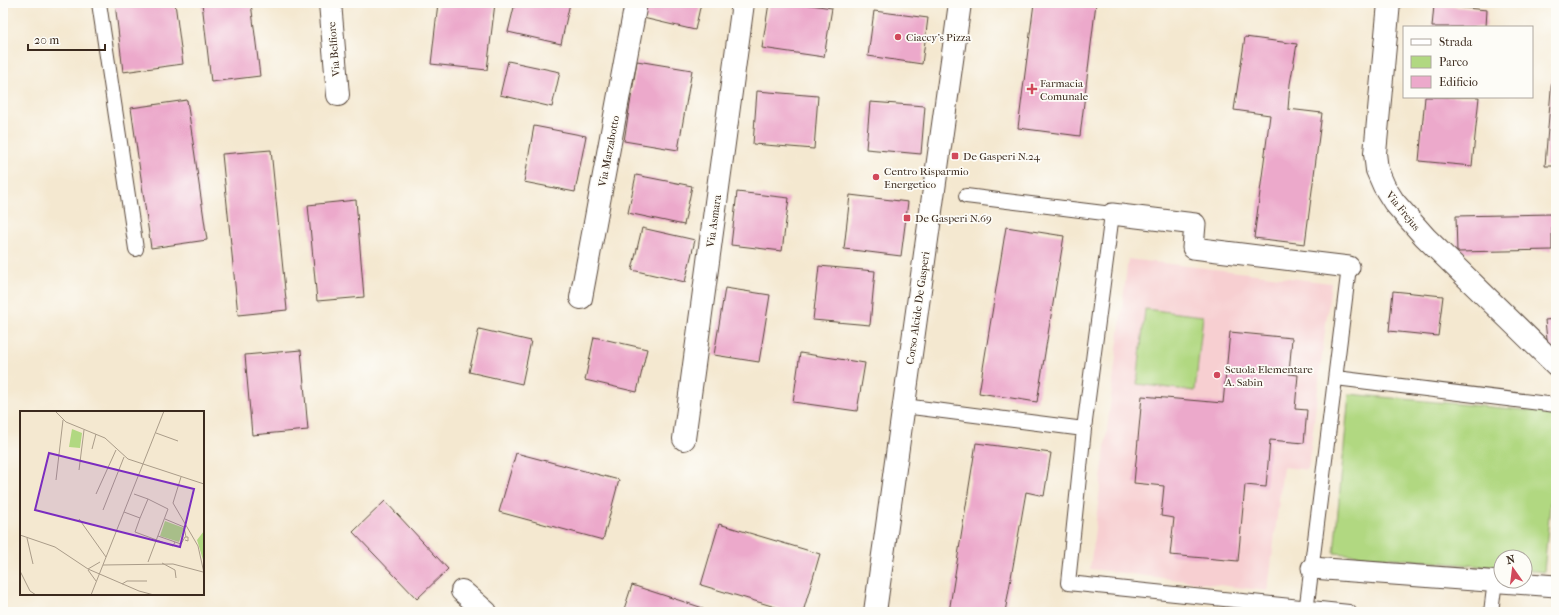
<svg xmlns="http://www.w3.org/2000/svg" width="1559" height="615" font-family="'IM FELL French Canon',serif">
<rect width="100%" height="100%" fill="#fdfcf7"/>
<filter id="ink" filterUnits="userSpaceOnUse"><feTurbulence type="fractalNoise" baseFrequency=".025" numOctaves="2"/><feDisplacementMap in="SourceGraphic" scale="8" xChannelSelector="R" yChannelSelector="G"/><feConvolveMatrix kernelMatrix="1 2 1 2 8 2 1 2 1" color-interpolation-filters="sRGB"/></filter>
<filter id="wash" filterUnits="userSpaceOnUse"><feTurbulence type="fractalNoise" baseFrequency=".012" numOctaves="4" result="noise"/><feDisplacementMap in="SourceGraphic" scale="16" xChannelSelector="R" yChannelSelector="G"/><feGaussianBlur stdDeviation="0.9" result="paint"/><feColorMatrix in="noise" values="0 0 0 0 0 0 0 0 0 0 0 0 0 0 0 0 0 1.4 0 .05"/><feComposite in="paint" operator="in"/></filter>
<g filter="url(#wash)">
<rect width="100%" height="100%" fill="#f4e8d0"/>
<path fill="#f7cfd1" d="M1128 259 1331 283 1308 470 1283 467 1268 591 1090 569Z"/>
<path fill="#b1d881" stroke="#768150" d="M1145 309 1203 316 1195 391 1137 384Z
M1349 394 1556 413V437L1544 572 1525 570V557H1501V568L1334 553Z"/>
<g id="blocks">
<path fill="#eca9cb" d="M115 3H175L183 64 123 72Z
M202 3H251L260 76 211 82Z
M438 3H495L487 70 431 64Z
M515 3H570L561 44 508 32Z
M646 3H701L695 30 643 18Z
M769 3H797L832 8 824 57 762 48Z
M1034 3H1096L1080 136 1018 128Z
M1434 5 1487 10 1486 27H1432Z
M874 11 928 18 922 64 868 56Z
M1245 37 1297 44 1290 84 1288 109 1322 113 1305 244 1254 238 1270 115 1234 110Z
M1555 39H1556V166H1545Z
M508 61 560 72 552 107 500 95Z
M637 61 692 70 678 150 624 141Z
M757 91 818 96 814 149 753 144Z
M1425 97H1479L1472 166 1419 161Z
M187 100 207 240 151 248 131 108Z
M870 102 925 106 921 154 866 149Z
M534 126 586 136 575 192 524 182Z
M271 150 287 310 238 315 222 154Z
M636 175 692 186 684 225 628 213Z
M737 192 789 198 782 251 731 245Z
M850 195 908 202 901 256 844 249Z
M356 200 364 297 317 301 308 205Z
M1552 214V250L1457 252 1456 216Z
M1006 227 1064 236 1037 402 979 393Z
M642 228 695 240 685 282 632 270Z
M819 266 875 271 870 325 813 320Z
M725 288 770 295 759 362 714 355Z
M1393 291 1443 296 1438 336 1389 331Z
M1556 319V349L1548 350 1545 320Z
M479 329 531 341 522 384 469 372Z
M1230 332 1292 338 1289 374 1298 375 1295 409 1307 410 1304 443 1270 440 1266 487 1245 485 1238 561 1170 555 1174 518 1161 516 1164 486 1134 483 1142 396 1223 403Z
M594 337 647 349 637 392 585 380Z
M301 350 308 430 252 435 245 355Z
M800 353 865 363 857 411 793 402Z
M976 443 1051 453 1044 496 1026 492 1005 612H949Z
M516 453 619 480 603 540 499 512Z
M385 501 448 569 417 599 353 532Z
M719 524 820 554 803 612H792L701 585Z
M632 585 703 608 701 612H623Z"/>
</g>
</g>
<g filter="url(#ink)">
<use href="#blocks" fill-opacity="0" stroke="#574639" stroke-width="1"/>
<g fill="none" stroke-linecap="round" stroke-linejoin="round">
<g stroke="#574639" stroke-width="16">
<path id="service" d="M99 3 136 249
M966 196 1112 214 1084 429
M1336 378 1556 405
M904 406 1084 429 1068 583 1349 612
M1306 612 1349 267
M1491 612 1495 581"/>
</g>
<g stroke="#574639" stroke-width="23">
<path id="pedestrian" d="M1112 214 1195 224 1193 248 1349 267
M1312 568 1556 586"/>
</g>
<g stroke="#574639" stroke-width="24">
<path id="minor" d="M330 3 338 95
M1389 3 1375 153 1377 170 1384 186 1394 202 1425 237 1556 365
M581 298 636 3
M684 439 743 3
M462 591 486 612"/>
</g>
<g stroke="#574639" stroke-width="24">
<path id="tertiary" d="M875 612 960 3"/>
</g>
<use href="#service" stroke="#fff" stroke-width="14"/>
<use href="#pedestrian" stroke="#fff" stroke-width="21"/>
<use href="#minor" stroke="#fff" stroke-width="22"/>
<use href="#tertiary" stroke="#fff" stroke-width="22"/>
</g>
</g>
<g fill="#d1495b" stroke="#fdfcf7" stroke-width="1.5">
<circle cx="898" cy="37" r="4"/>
<path d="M1030 83h4v4h4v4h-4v4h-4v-4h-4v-4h4z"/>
<rect x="951" y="152" width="8" height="8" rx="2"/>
<circle cx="876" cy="177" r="4"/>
<rect x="903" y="214" width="8" height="8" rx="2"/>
<circle cx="1217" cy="375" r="4"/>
</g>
<g text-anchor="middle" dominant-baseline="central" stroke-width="3.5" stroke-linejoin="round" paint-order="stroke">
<g font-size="11" fill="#3b2a1e" stroke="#fdfcf7" text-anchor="start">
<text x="906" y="37">Ciaccy's Pizza</text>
<text x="1040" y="83">Farmacia<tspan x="1040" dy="13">Comunale</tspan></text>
<text x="963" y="156">De Gasperi N.24</text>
<text x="884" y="171">Centro Risparmio<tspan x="884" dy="13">Energetico</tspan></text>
<text x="915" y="218">De Gasperi N.69</text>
<text x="1225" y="369">Scuola Elementare<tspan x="1225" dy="13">A. Sabin</tspan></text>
</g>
<g font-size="11" fill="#3b2a1e" stroke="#fdfcf7">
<text transform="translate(334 49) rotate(-95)">Via Belfiore</text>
<text transform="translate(609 151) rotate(-79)">Via Marzabotto</text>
<text transform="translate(1403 211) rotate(51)">Via Frejus</text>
<text transform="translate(714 221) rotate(-82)">Via Asmara</text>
<text transform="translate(918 308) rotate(-82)">Corso Alcide De Gasperi</text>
</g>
</g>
<g transform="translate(20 411)">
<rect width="184" height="184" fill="#f4e8d0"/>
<path d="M52 18 62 22 60 37 49 36ZM145 110 164 117 159 131 140 125ZM184 120V152L177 129Z" fill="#b1d881"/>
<path fill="none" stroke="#aa9c89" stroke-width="1" d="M35 0 46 11 85 27 108 48 184 73M136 22 158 30M72 38 76 23M59 59 64 19M161 66 153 92 178 135 184 162M36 69 43 9M76 83 96 39M114 83 128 88 120 107M128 88 148 98 128 151M83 99 104 46M104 101 120 107 115 121 153 135 155 131M59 108 86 146M145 108 164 116 166 126M0 124 35 136 68 158 119 180 134 184M138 125 161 133 165 126H168V130L165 129M7 127 13 153M142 152 155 159 156 167M83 154 153 153 183 161M68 158 80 151M68 159 76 170M0 160 10 180 16 184M102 173 107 170H127M71 184 144 0"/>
<path fill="#7b2cbf" fill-opacity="0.15" stroke="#7b2cbf" stroke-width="2" d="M29 42 174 78 160 136 15 99Z"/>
<rect width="184" height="184" fill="none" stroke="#3b2a1e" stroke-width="2"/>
</g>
<rect width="1559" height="615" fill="none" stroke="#fdfcf7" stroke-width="16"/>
<rect x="1403" y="26" width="130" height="72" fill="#fdfcf7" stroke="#afa8a0"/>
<rect x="1411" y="39" width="20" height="6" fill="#ffffff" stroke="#afa8a0"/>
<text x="1439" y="46" font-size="12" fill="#3b2a1e">Strada</text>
<rect x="1411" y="56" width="20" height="12" fill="#b1d881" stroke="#afa8a0"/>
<text x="1439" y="66" font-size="12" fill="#3b2a1e">Parco</text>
<rect x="1411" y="76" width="20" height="12" fill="#eca9cb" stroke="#afa8a0"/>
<text x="1439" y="86" font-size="12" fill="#3b2a1e">Edificio</text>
<g transform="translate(1513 569) rotate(346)"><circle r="19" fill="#fdfcf7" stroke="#afa8a0"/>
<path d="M0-3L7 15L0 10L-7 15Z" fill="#d1495b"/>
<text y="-6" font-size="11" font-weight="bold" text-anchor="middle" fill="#3b2a1e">N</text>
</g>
<path d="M28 44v6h77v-6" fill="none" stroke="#3b2a1e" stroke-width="2"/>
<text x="34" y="44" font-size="12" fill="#3b2a1e" stroke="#fdfcf7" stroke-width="3" paint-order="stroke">20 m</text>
</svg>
